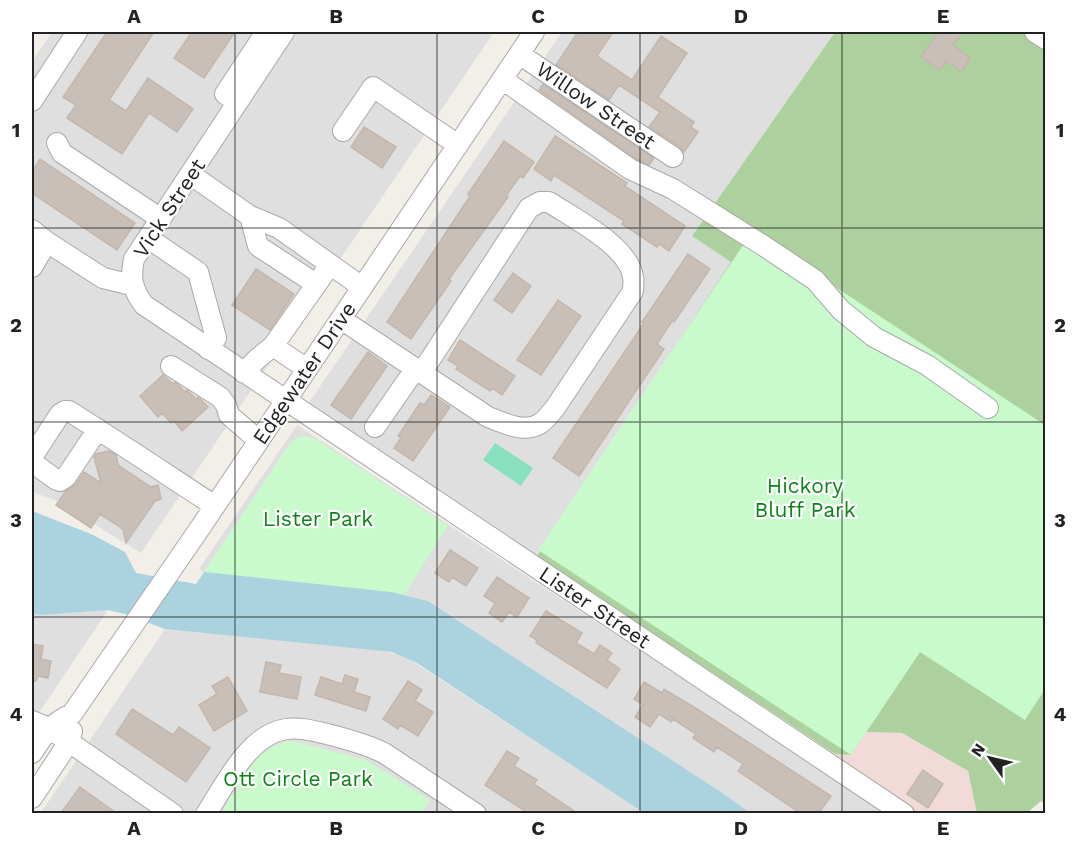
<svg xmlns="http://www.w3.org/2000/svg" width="1077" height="845" font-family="'Work Sans',sans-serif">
<rect width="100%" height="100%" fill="#f2efe9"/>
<path fill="#e0dfdf" d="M52 32H494L141 553 55 500 32 492V62Z
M562 32H835L692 236 732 262 537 556 308 404Z
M297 425 824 772 886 813H750L724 794 428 601 391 592 204 572 199 569Z
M108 610 32 723V614L43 615Z
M165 629 377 649 406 657 644 813 40 814Z"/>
<path fill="#f2dad9" d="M866 732 902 733 968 771 977 813H886L824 772 835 754 851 755Z"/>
<path fill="#add19e" d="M835 32H1045V804L1041 801 1027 813H977L968 771 902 733 866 732 851 755 835 754 537 556 731 262 692 236Z"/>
<path fill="#c8facc" d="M752 232 1045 425V689L1025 720 920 652 851 755 538 550Z
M301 436 314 438 448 526 404 595 204 572 290 443Z
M292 741 366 760 430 800 421 813H223L225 807C242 781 257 744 292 741Z"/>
<path fill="#88e0be" d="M495 443 533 468 521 486 483 460Z"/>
<path fill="#aad3df" d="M32 511 91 534 125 552 136 573 196 584 204 572 391 592 428 601 724 794 750 813H644L417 663 392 652 165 629 125 614 108 610 43 615 32 614Z"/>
<path fill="#c7bfb8" stroke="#c4b6ab" stroke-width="1.5" d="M107 32H154L109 100 126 111 148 78 193 109 177 132 149 113 122 154 67 118 76 105 63 97Z
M192 32H235L204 78 174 58Z
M578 32H613L597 56 632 80 661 36 687 53 658 97 694 122 691 127 698 132 684 152 680 147 649 127 660 112 619 85 609 100 556 65Z
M938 32H963L953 45 970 58 961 72 946 61 940 70 921 57Z
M543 84 654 158 649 165 636 159 539 90Z
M364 127 396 147 382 168 351 147Z
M555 136 627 183 625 186 685 226 669 251 659 244 657 247 622 224 624 221 554 175 551 181 534 169Z
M504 141 534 162 523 178 520 176 506 196 508 197 449 279 451 281 411 339 387 322 470 196 468 194Z
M40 159 135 223 117 250 32 193V172Z
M688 254 710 269 674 322 672 321 657 344 664 349 579 476 553 458 644 323 642 322Z
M256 269 294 294 270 330 232 305Z
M513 273 531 286 512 313 494 300Z
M558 300 581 316 541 375 517 360Z
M460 340 515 376 502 395 492 388 490 391 456 369 458 366 448 360Z
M368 352 387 366 351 419 331 405Z
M163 375 173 384 175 382 179 385 185 392 187 390 196 399 198 397 208 407 182 431 174 421 171 423 162 413 158 417 140 396Z
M431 395 450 407 413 461 394 448 401 438 398 436 420 403 424 405Z
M109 451 116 455 118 465 151 487 158 485 161 499 155 501 126 543 123 529 100 514 91 528 56 505 65 492 76 484 84 472 101 483 94 457 96 454Z
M450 550 478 568 466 586 452 577 449 582 435 573Z
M497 577 529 598 517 617 509 612 502 622 489 613 495 603 484 596Z
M546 611 582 633 576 643 594 654 600 645 612 653 607 660 620 669 607 688 536 643 537 640 530 636Z
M32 644 43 646 41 659 51 661 48 678 38 676 36 681H32Z
M266 662 281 665 279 673 301 677 297 699 260 692Z
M345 675 358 679 354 692 370 697 366 711 315 695 321 677 342 684Z
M228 677 247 711 214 731 199 705 217 694 212 686Z
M408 681 422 690 415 701 433 712 418 736 400 725 398 729 383 719Z
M644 682 662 693 664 689 697 709 831 796 819 813H800L738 771 743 764 717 747 714 752 693 738 696 734 673 719 671 722 659 714 650 727 635 717 643 705 634 699Z
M132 709 173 735 179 727 210 748 186 782 116 734Z
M507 751 519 758 514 766 537 780 534 784 577 813H528L485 785Z
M923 770 943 784 928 808 907 794Z
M80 787 116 813H61Z"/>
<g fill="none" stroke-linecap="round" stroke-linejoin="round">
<g stroke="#a9a9a9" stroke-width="22">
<path id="minor" d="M284 32 134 259C130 278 132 289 144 305L904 814
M1035 32 1046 39
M519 54 673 157
M502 79 630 169 673 189 764 246 815 280 841 310 874 337 927 365 988 408
M32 101 77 32
M238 102 225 94 266 32
M343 131 373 87 458 145
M57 143 62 153 161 219
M190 174 250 216 279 228 362 287
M250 216 258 246 316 284
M32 230 47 242
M148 238 198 272 216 338 208 349
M32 267 47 242 103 278 132 285
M341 319 488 417C504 423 525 434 541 423 546 419 551 413 555 408L633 291C633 286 634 281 633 277 629 246 573 218 549 202H540L529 208 422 372
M171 366 220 397 226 405 229 415 259 441
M307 369 273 346 330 265
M244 373 257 359 273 346
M375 427 416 368
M98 429 66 477 60 481 55 479 32 462V457L60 414 65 411H69C118 442 166 474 215 506
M32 721 49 728 173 814
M32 753C43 736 52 722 72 714L198 531 534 32
M32 798 69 742 72 731
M206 814C226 784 248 735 286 729 300 727 314 731 327 734 347 739 366 744 384 753L476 814"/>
</g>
<use href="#minor" stroke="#fff" stroke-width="20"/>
</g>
<path fill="none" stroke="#222" stroke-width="1.5" stroke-opacity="0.55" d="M235 32V814M437 32V814M640 32V814M842 32V814M32 228H1046M32 422H1046M32 617H1046"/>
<g text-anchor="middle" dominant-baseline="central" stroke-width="4.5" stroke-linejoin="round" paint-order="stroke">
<g font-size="21" fill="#222" stroke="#fff">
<text transform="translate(596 105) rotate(34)">Willow Street</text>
<text transform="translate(169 208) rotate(-57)">Vick Street</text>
<text transform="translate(304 373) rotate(-56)">Edgewater Drive</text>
<text transform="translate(595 607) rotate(34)">Lister Street</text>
</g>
<g font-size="21" fill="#0c8416" stroke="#fff">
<text x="805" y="485">Hickory<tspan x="805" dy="24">Bluff Park</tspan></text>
<text x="318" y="518">Lister Park</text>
<text x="298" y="778">Ott Circle Park</text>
</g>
</g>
<rect width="1077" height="845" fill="none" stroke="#ffffff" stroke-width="66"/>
<g transform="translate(990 758) rotate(304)" stroke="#ffffff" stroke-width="4.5" paint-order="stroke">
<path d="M0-4.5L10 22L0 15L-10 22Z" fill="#222222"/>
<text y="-9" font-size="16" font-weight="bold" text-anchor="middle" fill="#222222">N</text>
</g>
<rect x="33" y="33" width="1011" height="779" fill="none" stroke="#222" stroke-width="2"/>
<g font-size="20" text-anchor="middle" font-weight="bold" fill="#222">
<text x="134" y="23">A</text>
<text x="336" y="23">B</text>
<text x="538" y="23">C</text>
<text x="741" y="23">D</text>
<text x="943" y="23">E</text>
<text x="16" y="137">1</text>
<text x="1060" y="137">1</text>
<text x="16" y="332">2</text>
<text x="1060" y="332">2</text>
<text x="16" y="527">3</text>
<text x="1060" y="527">3</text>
<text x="16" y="721">4</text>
<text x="1060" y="721">4</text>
<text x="134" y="835">A</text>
<text x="336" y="835">B</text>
<text x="538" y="835">C</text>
<text x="741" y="835">D</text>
<text x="943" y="835">E</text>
</g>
</svg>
